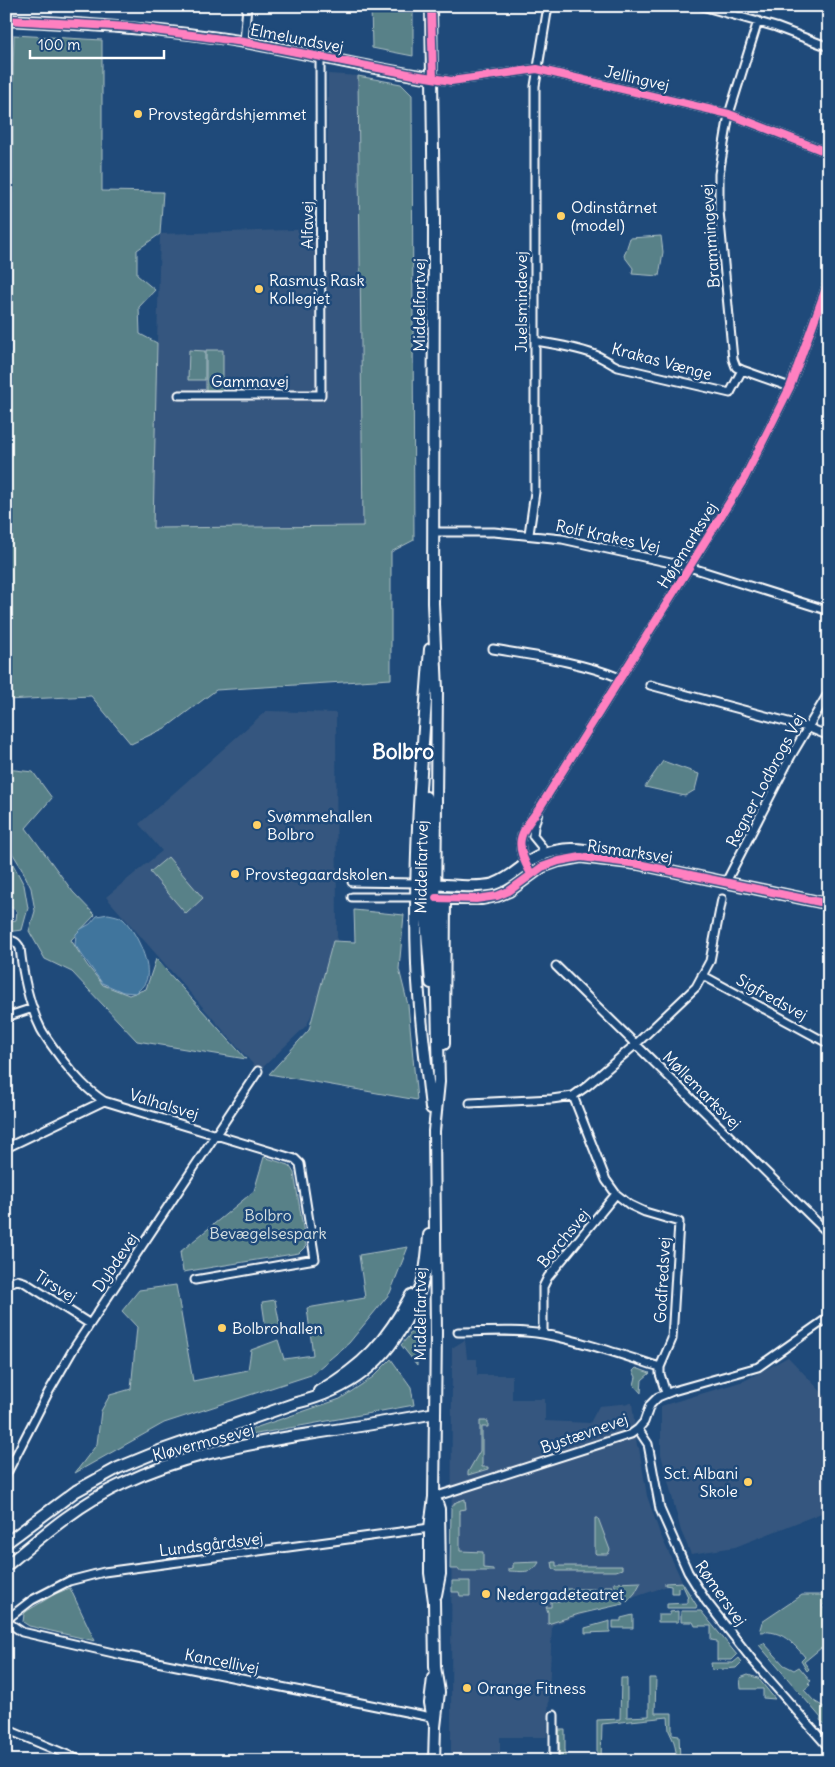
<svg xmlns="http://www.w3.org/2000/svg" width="835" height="1767" font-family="Delius,sans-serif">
<rect width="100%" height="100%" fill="#1f4a7a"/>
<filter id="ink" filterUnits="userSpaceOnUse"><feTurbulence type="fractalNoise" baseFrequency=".02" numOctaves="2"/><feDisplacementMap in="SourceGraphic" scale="10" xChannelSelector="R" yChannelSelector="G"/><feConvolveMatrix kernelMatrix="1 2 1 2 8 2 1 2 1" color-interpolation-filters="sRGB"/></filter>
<g filter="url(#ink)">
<path fill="#36577f" d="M328 74 358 76 363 526 152 528 160 234 327 229Z
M266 711 336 713 337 955 307 1025 259 1071 106 897 162 851 139 824Z
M465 1340 467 1359H477V1375H512V1399H545V1421L590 1423 599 1406 632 1403 637 1446 639 1448 647 1496 660 1534 682 1581 552 1625 547 1737H500V1761H451L452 1348Z
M788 1357 829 1400V1510L735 1547 691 1554 681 1531 661 1454V1406L744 1381Z"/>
<path fill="#598188" stroke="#acc0c4" d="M371 6H413V56L372 48Z
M14 35 102 40V191L163 192 160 234 137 250V275L155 290 139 307 140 334 157 343 153 528 363 526 358 76 401 84 412 95 414 540 391 552V679L216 690 167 727 131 744 91 696 6 700V355L12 354 13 72Z
M661 236 663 252 659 276 632 274 633 268 624 256 630 238Z
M189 350 205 351V380H188Z
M206 350H223V390H206Z
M663 761 699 774 695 790 685 796 645 787Z
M6 769 33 772 52 798 26 828 73 892 95 915 71 940 87 965 103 985 129 995 146 989 156 959 246 1059 137 1041 72 972 45 959 29 931 35 911 31 888 21 867 6 843Z
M6 851 24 885 28 908 22 930 6 932V922L16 920 17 911 6 904Z
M168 857 203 898 186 914 150 872Z
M354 910 404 915 399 969 408 1005 417 1100 269 1074 309 1030 333 941 355 942Z
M264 1157 289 1165 294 1173 306 1246 299 1253 183 1272 180 1252 254 1191Z
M408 1247 390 1293 349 1343 311 1375 164 1423 75 1473 97 1444 101 1411 110 1395 131 1389 137 1327 122 1311 139 1290 176 1285 193 1381 248 1370 251 1350 278 1340 284 1359 313 1355 307 1308 365 1298 359 1255Z
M275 1300 280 1326 266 1329 262 1302Z
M417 1322V1365L401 1345 408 1337Z
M391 1359 411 1387 414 1405 235 1438 234 1435 340 1399 373 1377Z
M636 1368 650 1373 642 1380 641 1393 634 1385 636 1377 633 1371Z
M480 1421H488V1427H482V1467H488V1469L468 1475V1472L480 1451Z
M465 1499 466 1509 460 1510V1551L483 1552V1568L493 1569V1571H459V1569H450L451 1508 456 1502Z
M595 1518H598L610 1550 608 1554H596L595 1553Z
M539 1562C533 1575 519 1571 508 1571V1569L513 1568V1563Z
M552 1562H556V1566H622V1569L616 1571H557L553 1568Z
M452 1581H470V1596H460L459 1592H452Z
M641 1582 635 1593 627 1602 613 1583Z
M682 1582 697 1606 696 1608H667V1604L687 1603V1598L688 1597 683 1586 678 1588V1593H671V1586L665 1585V1583Z
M604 1586H612L623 1604 579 1614 548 1624V1612L546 1607H551V1601H562L563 1589H603Z
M70 1588 95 1641 29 1626 23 1622 24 1614 27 1611 55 1594Z
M802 1595H829V1600L822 1606 825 1610 828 1608 829 1609V1657L821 1648 804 1662 809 1669 807 1671 801 1661 805 1657C793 1643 782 1630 761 1632L760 1629 762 1622Z
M678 1611V1622H658V1615H670V1612Z
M681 1611H701L737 1655 732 1660H717V1641L711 1640V1626H695L693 1622H681Z
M633 1615V1628H613V1621H621V1618Z
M610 1621V1632L585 1633V1628Z
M764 1643 784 1665 794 1670 799 1667 811 1681 808 1683 810 1685 804 1690 814 1701 829 1710V1730L820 1720 821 1718 759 1645Z
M739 1658 742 1662 736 1668 712 1670 711 1663H733Z
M748 1675 758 1678 775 1699 763 1698V1689H741L740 1678Z
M621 1678H627V1717L649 1716V1678H656L655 1713H672V1734L679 1735 680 1760 730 1761H678L674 1742 669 1731 668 1717 602 1724 601 1761H559V1730H565V1758H597V1720L620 1719Z"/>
<path fill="#40759d" stroke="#8cacc4" d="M108 914C113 915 120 916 123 919 135 930 150 961 147 977 146 984 141 988 136 993L123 992 102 983 75 945 76 934 81 929 90 924 97 916Z"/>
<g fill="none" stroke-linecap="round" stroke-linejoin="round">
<g stroke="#fff" stroke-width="11">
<path id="street" d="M702 6 776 27 829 47
M758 21 729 114 719 174V211L733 359 736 367 742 370 790 387
M244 42 247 6
M433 78 451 81 537 69 729 114 829 153
M535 341C554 344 575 347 593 354 602 357 609 363 618 367L730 393 742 370
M179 395H321L320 56
M434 532H494L562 539 689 567 829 611
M529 534 535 492V86L548 6
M493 649C535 656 581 662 620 678
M650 685 807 727 829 736
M538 812 534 827 533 836 542 847 543 857
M531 874C514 843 518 836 539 809L744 479 790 387 829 280
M352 882 417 883
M726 882 791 756 829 692
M352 897H417
M6 940C14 940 17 942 20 948 23 975 29 1005 41 1029 47 1040 56 1051 63 1061 75 1076 87 1090 104 1101L295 1159 300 1164 315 1259 195 1280
M556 966 829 1234
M702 975 829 1044
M6 1017 33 1008
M573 1096 606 1180 616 1194 630 1205 645 1212 679 1222 672 1339 660 1367V1374L666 1393
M470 1103 552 1099 573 1096 587 1086 636 1044 696 987 710 961 722 899
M6 1148 104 1101
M6 1284 17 1280 24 1282 90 1324
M458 1332C486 1332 515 1329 543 1334 582 1341 622 1355 660 1367
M543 1334V1287L548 1277 616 1194
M638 1429 648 1444 660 1509 688 1572 706 1601 753 1661 829 1748
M6 1475 48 1393 74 1348 258 1071
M434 1497 631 1434 638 1429 644 1422 650 1405 658 1397 673 1391 758 1367 829 1317
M6 1620 32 1600 69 1581 104 1572 430 1528
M6 1621 22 1632 122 1655 436 1718
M554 1715V1761
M6 1729 82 1761"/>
</g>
<g stroke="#fff" stroke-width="14">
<path id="secondary" d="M431 6 434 222 433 603 437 690 435 914 439 1082 434 1131 436 1333 434 1497 430 1528V1573L434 1601 435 1667 439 1692 435 1727 434 1761
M6 20C86 24 166 29 245 42 308 53 370 69 433 78
M430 649C422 753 413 859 417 964 419 1012 426 1061 431 1108
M426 797 427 884 430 889
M417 883C439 884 474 889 494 884 507 880 516 871 527 863 552 847 575 846 603 854
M424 893 426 898V919L431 983
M417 897 453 899H482L497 896 509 891 542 867 559 861 581 857 638 864 829 904
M444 1044 445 899
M319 1391C364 1366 387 1340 411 1295
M6 1543 76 1491 118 1468 162 1450 296 1403C349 1390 386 1363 410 1312 416 1301 421 1289 424 1276 427 1263 428 1249 429 1235
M6 1566C43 1535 80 1503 124 1483 178 1457 237 1446 296 1436 342 1429 389 1422 435 1413
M436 1595 440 1574 439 1509 436 1500
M433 1678 430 1703 433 1720"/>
</g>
<use href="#street" stroke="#1f4a7a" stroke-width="7"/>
<use href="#secondary" stroke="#1f4a7a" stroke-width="10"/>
<g stroke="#1f4a7a" stroke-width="11">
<path id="cycleway" d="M431 6 433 78
M6 20 130 27 192 35 244 42 414 75 451 81 537 69 729 114 829 153
M531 874C514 843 518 836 539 809L744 479 790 387 829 280
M436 898 476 899 497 896 509 891 542 867 559 861 581 857 638 864 829 904"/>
</g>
<use href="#cycleway" stroke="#ff80c0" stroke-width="8"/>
</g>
</g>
<g fill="#ffd166" stroke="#1f4a7a" stroke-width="2">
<circle cx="138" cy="114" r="5"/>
<circle cx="561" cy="216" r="5"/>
<circle cx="259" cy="289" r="5"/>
<circle cx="257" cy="825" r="5"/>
<circle cx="235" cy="874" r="5"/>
<circle cx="222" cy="1328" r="5"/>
<circle cx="748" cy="1482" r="5"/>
<circle cx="486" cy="1594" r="5"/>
<circle cx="467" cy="1688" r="5"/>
</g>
<g text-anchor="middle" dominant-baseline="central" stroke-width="5" stroke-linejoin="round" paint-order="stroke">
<g font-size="16" fill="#fff" stroke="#1f4a7a">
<text transform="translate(297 38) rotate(11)">Elmelundsvej</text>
<text transform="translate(637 78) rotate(13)">Jellingvej</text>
<text transform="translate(307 225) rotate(-90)">Alfavej</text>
<text transform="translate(710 236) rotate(-94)">Brammingevej</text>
<text transform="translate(521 302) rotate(-90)">Juelsmindevej</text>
<text transform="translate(419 305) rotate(-90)">Middelfartvej</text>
<text transform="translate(662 361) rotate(15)">Krakas Vænge</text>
<text x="250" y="381">Gammavej</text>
<text transform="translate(608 536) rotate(12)">Rolf Krakes Vej</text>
<text transform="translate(687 545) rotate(-58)">Højemarksvej</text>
<text transform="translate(765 780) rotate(-62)">Regner Lodbrogs Vej</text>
<text transform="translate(630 851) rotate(8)">Rismarksvej</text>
<text transform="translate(421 867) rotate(-89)">Middelfartvej</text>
<text transform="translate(772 997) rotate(29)">Sigfredsvej</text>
<text transform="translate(702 1090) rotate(45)">Møllemarksvej</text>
<text transform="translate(164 1104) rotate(17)">Valhalsvej</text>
<text transform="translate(563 1238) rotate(-50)">Borchsvej</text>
<text transform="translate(115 1262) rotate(-56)">Dybdevej</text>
<text transform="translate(662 1280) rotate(-87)">Godfredsvej</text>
<text transform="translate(56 1286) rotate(32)">Tirsvej</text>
<text transform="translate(420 1314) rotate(-90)">Middelfartvej</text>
<text transform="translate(584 1433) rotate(-19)">Bystævnevej</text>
<text transform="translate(203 1442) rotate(-15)">Kløvermosevej</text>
<text transform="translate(211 1544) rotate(-7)">Lundsgårdsvej</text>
<text transform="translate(721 1593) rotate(55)">Rømersvej</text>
<text transform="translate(222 1661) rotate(11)">Kancellivej</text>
</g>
<g font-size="16" fill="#fff" stroke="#1f4a7a" text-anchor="start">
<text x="148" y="114">Provstegårdshjemmet</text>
<text x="571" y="207">Odinstårnet<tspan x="571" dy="18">(model)</tspan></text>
<text x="269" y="280">Rasmus Rask<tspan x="269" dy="18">Kollegiet</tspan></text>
<text x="267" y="816">Svømmehallen<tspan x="267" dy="18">Bolbro</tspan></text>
<text x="245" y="874">Provstegaardskolen</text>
<text x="232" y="1328">Bolbrohallen</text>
<text x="738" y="1473" text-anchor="end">Sct. Albani<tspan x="738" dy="18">Skole</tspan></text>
<text x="496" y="1594">Nedergadeteatret</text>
<text x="477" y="1688">Orange Fitness</text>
</g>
<g font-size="16" fill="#d6e0e1" stroke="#1f4a7a">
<text x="268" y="1215">Bolbro<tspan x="268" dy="18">Bevægelsespark</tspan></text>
</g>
<g font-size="21" font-weight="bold" fill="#fff" stroke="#1f4a7a">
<text x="403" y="751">Bolbro</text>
</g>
</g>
<rect width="835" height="1767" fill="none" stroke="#1f4a7a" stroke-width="25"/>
<rect x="12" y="12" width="810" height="1742" fill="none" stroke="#fff" stroke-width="2" filter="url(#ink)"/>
<path d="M30 50v8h134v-8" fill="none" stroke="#ffffff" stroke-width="2.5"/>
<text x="38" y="50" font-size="15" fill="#ffffff" stroke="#1f4a7a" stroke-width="4" paint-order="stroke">100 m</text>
</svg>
